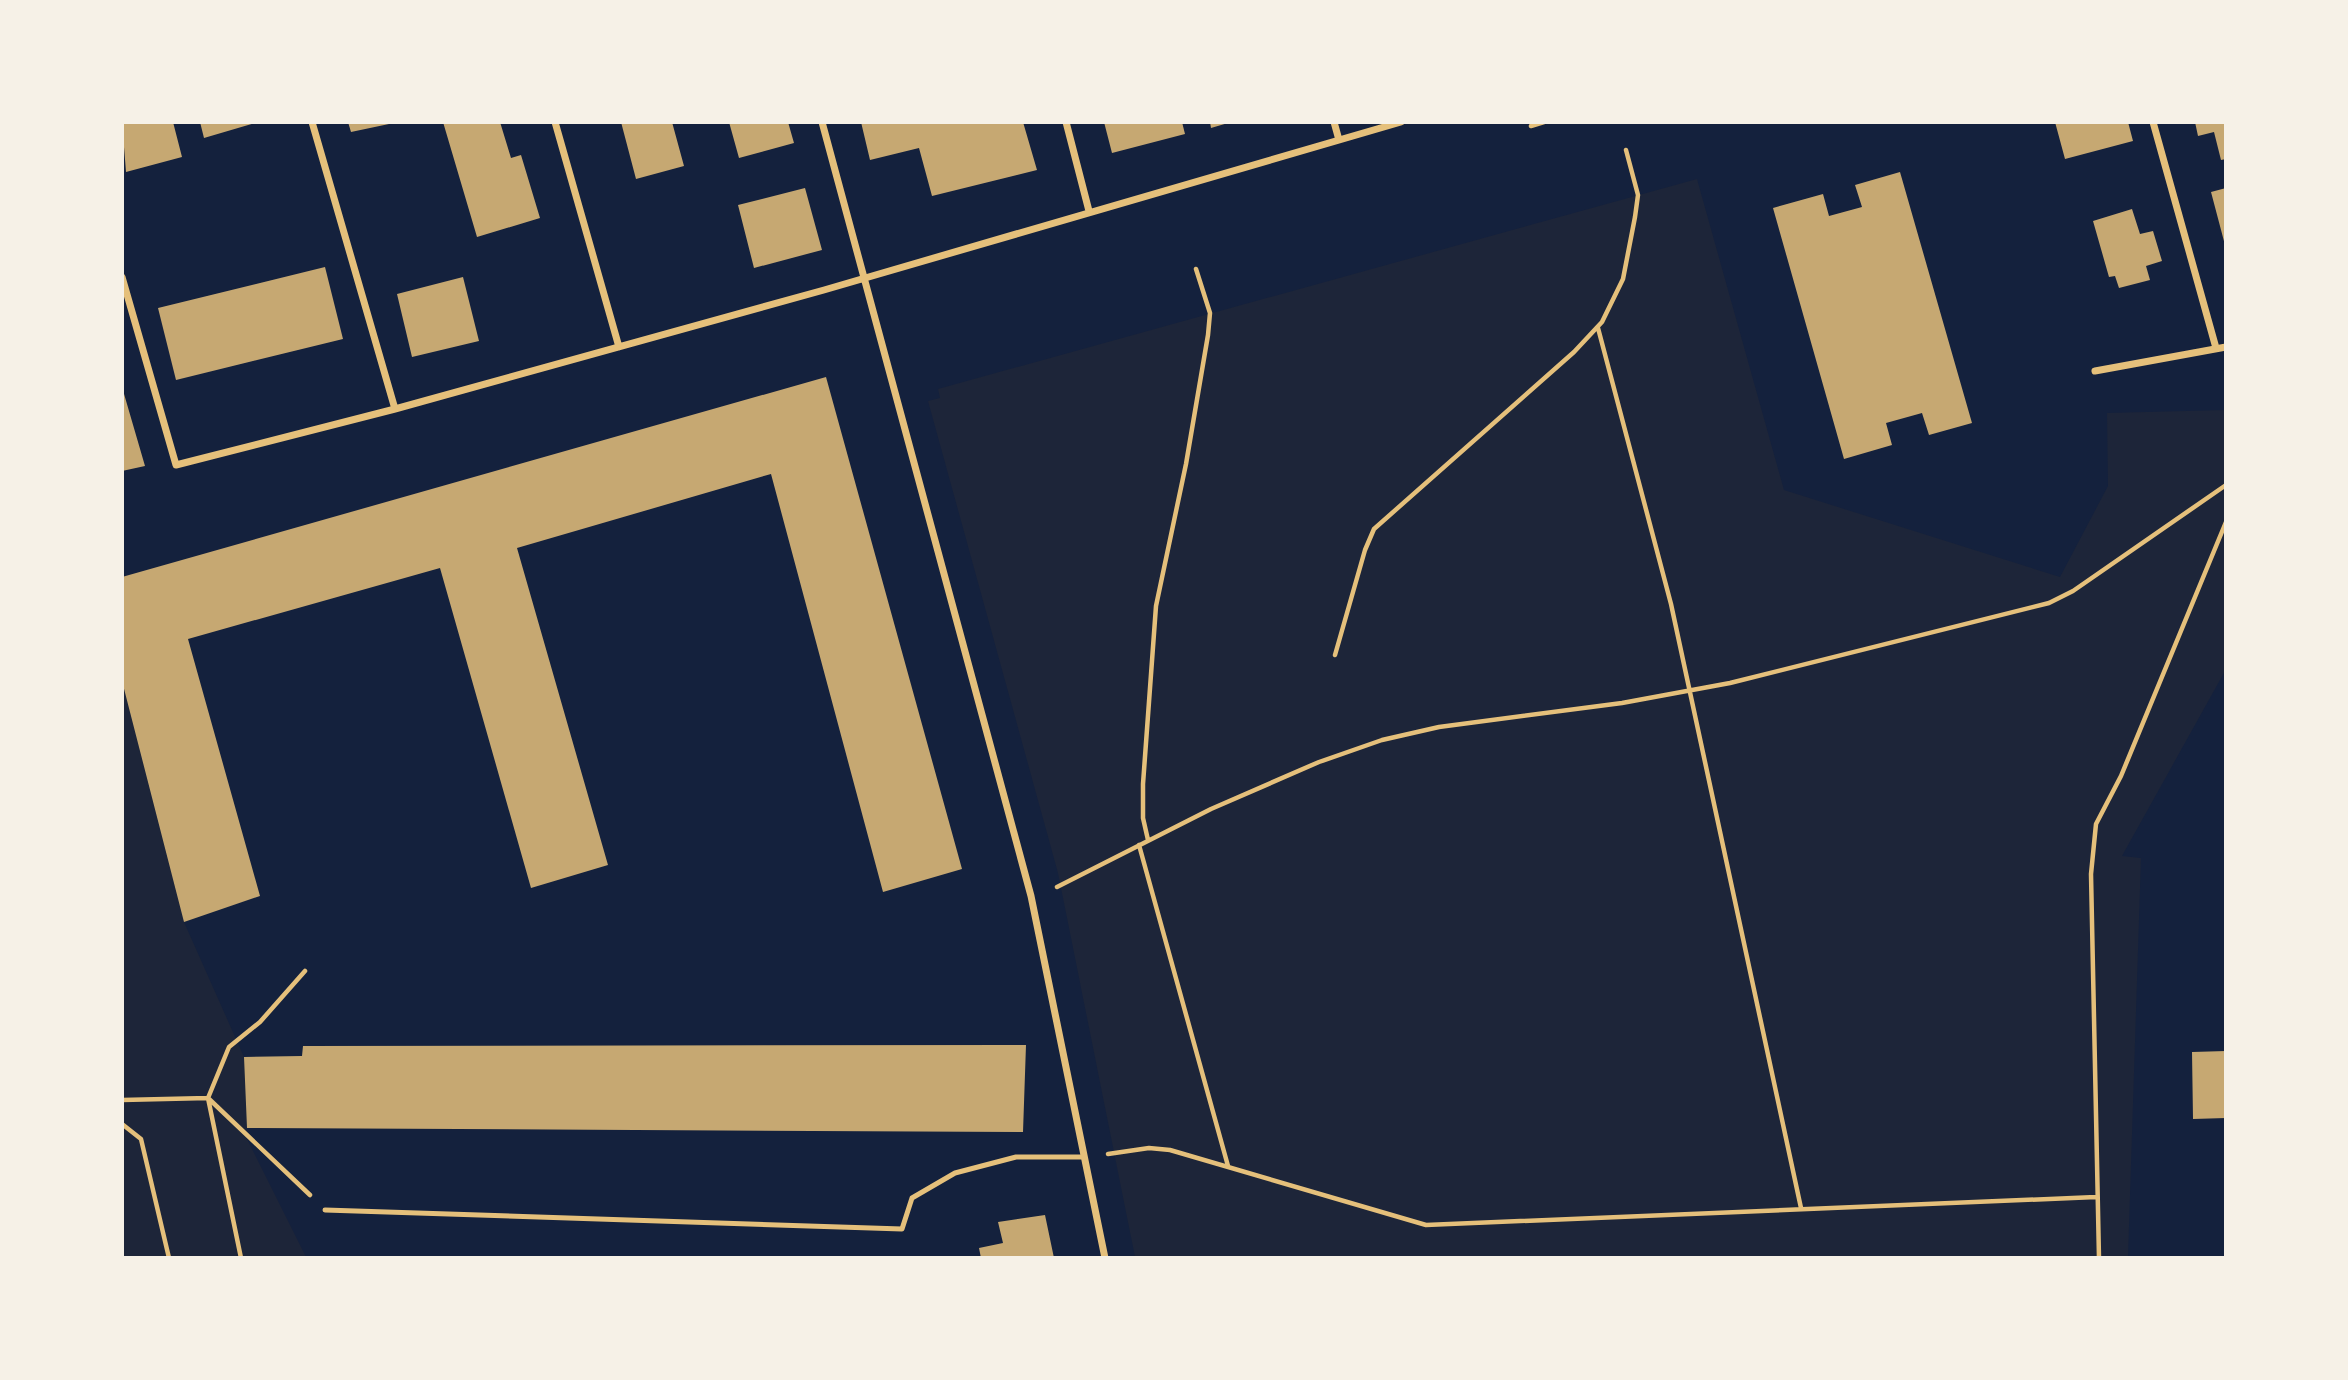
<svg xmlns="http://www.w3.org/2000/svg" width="2348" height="1380" font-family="'Archivo Narrow',sans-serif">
<rect width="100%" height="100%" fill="#14213d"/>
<path fill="#1d2539" d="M1697 179 1784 490 2060 577 2108 486 2107 413 2225 410V671L2122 856 2141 858 2128 1257H1135L1058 873 928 401 940 398 938 389Z
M122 681 184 922 244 1057 247 1128 244 1133 306 1257H123Z"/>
<path fill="#c6a872" d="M122 122H173L182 157 126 172Z
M200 122H255V123L204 138Z
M348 122H388L389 124 351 132Z
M443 122H500L511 158 521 155 540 218 477 237Z
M621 122H672L684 166 636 179Z
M729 122H788L794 143 739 158Z
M861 122H1023L1037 170 932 196 919 148 870 160Z
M1104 122H1182L1185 134 1112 153Z
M1210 122H1228V123L1211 128Z
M2055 122H2128L2133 141 2065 159Z
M2195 122H2226V159L2221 160 2214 132 2198 136Z
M1900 172 1972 423 1929 435 1922 413 1886 423 1892 445 1844 459 1773 208 1823 194 1829 216 1862 207 1855 185Z
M805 188 822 250 754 268 738 205Z
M2226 188V245H2225L2211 192Z
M2132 209 2140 234 2153 231 2162 261 2146 266 2150 280 2119 288 2115 276 2109 277 2093 221Z
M325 267 343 339 176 380 158 308Z
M463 277 479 341 412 357 397 294Z
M826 377 962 869 883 892 771 474 517 548 608 865 531 888 440 568 188 639 260 896 184 922 122 681V577Z
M122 387 145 466 122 471Z
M1026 1045 1023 1132 247 1128 244 1057 302 1056 303 1046Z
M2226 1051V1118L2193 1119 2192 1052Z
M1045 1215 1054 1258H981L979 1248 1003 1243 998 1222Z"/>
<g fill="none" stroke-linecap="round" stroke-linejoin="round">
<path stroke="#e5c07b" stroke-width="4.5" d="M1531 126 1544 122
M1598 328 1671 604 1801 1208
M1335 655 1365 550 1374 529 1574 352 1602 322 1623 279 1635 217 1638 195 1626 150
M1148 840 1143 818V784L1156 606 1186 464 1208 335 1210 313 1196 269
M1139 845 1228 1166
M1057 887 1211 809 1319 762 1382 740 1439 727 1622 703 1730 683 2049 603 2073 591 2226 485
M122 1100 208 1098 310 1195
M122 1124 141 1139 169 1258
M1108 1154 1149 1148 1170 1150 1426 1225 2096 1197
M241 1258 208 1098 229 1047 260 1022 305 971
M2099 1258 2091 874 2096 824 2121 776 2226 522"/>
<path stroke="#e5c07b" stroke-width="5" d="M325 1210 902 1229 912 1198 955 1173 1016 1157H1084"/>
<path stroke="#e5c07b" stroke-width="7" d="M312 122 395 409
M555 122 619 347
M822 122 1031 896 1105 1258
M1066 122 1089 211
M1334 122 1339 140
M2153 122 2216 348
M122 277 176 465 395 409 824 290 1401 122
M2095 371 2226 347"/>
</g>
<rect width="2348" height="1380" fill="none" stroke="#f6f1e7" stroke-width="248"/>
</svg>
